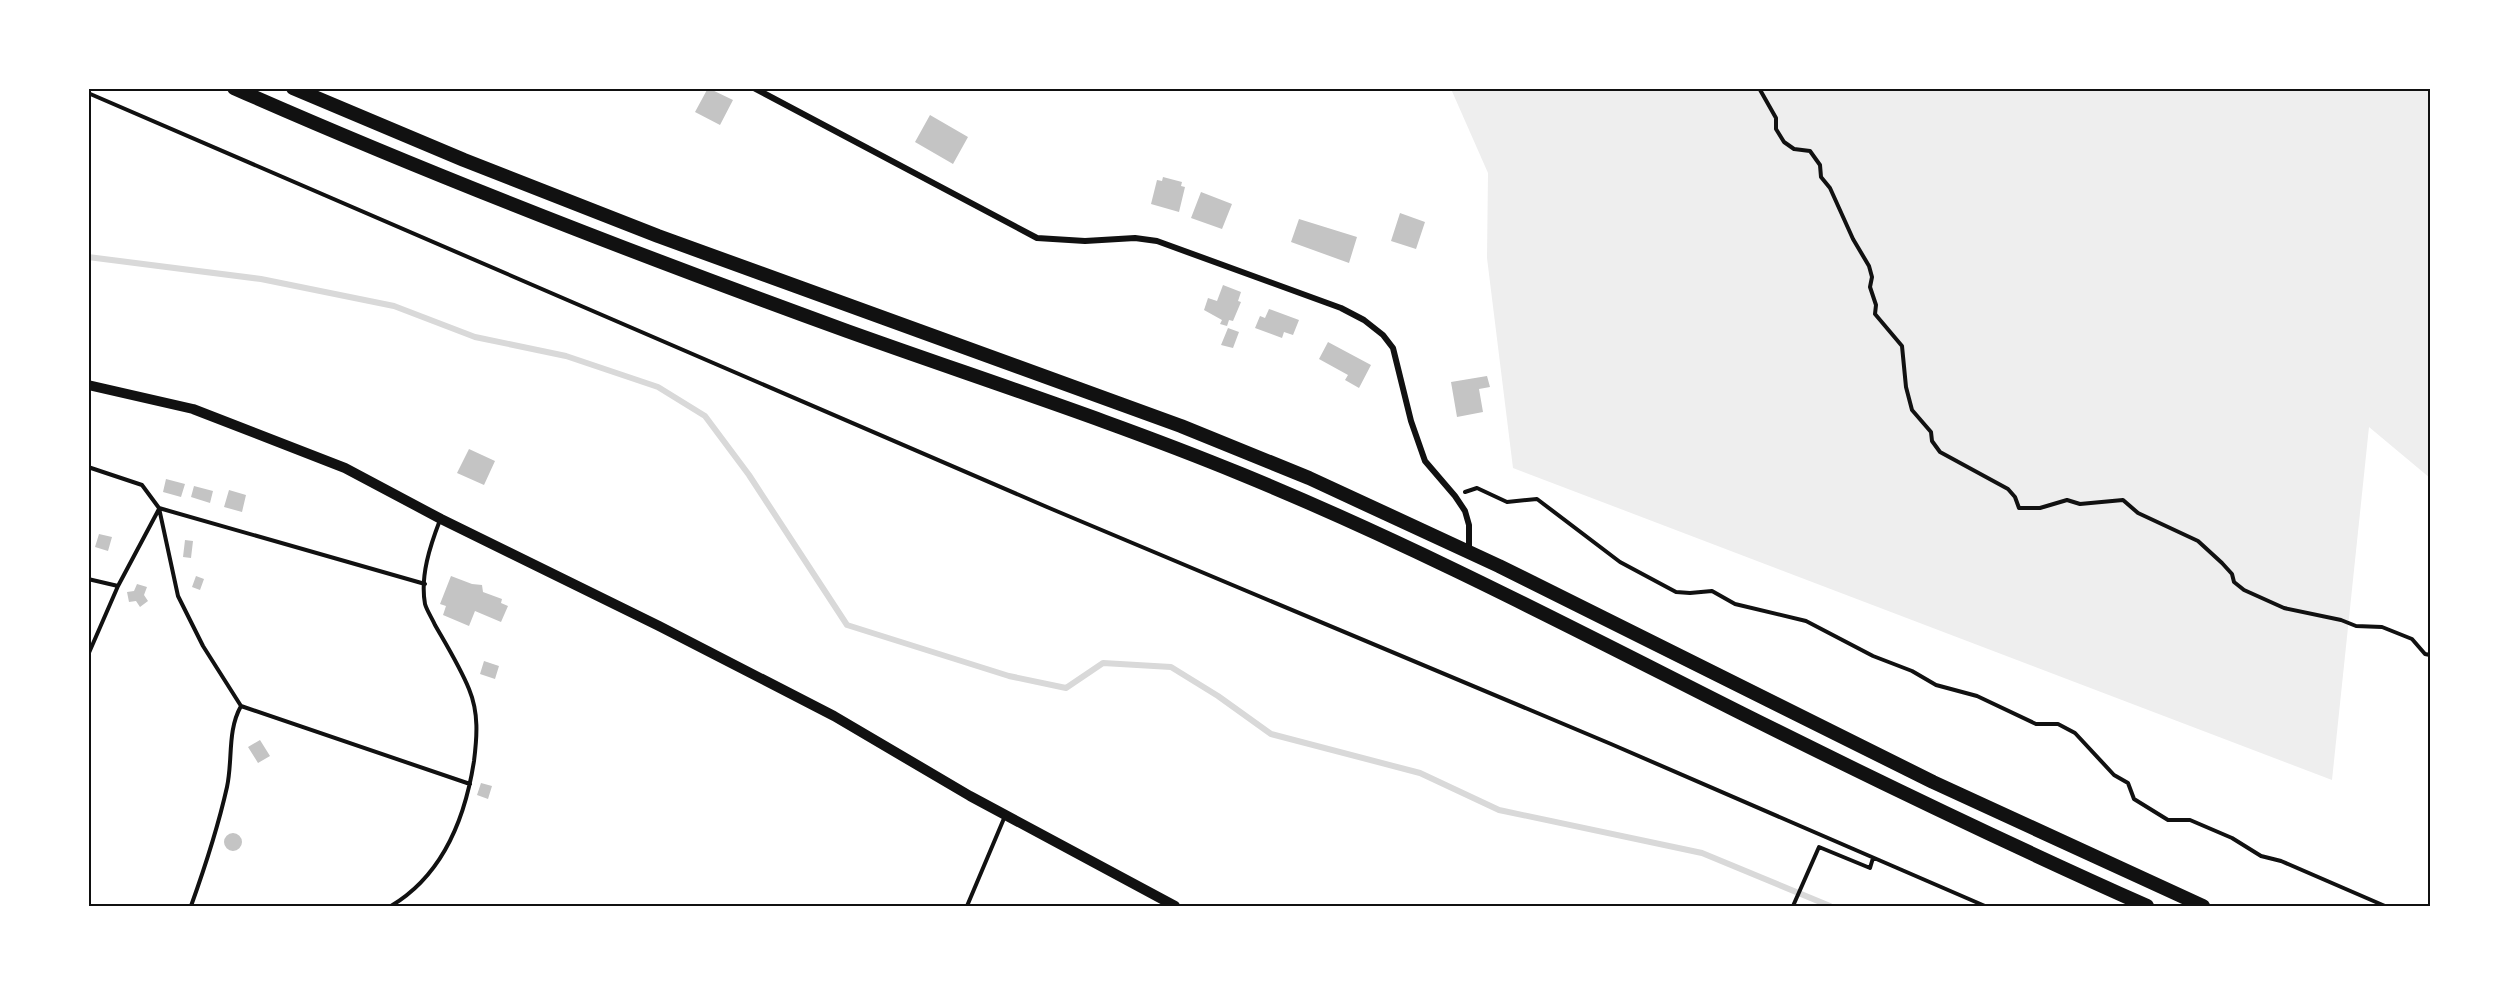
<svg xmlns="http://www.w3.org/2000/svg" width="2519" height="995" font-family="Arial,sans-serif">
<rect width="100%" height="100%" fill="#fff"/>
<path fill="#eee" d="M1451 89H2430V478L2369 427 2332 780 1513 468 1487 258 1488 173Z"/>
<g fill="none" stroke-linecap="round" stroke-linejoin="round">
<path stroke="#d9d9d9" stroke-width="6" d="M88 257 261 279 394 306 475 337 566 356 658 387 705 416 749 475 847 625 1009 676 1066 688 1103 663 1171 667 1218 696 1271 734 1420 773 1499 810 1702 853 1830 906"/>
</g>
<path fill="#c4c4c4" d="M708 88 733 100 720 125 695 112Z
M930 115 968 137 953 164 915 142Z
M1163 177 1182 182 1181 186 1185 187 1179 212 1151 204 1157 180 1162 181Z
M1201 192 1232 204 1222 229 1191 218Z
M1400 213 1425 222 1416 249 1391 241Z
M1299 219 1357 237 1349 263 1291 242Z
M1223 285 1241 292 1238 301 1241 302 1233 321 1229 320 1227 326 1220 324 1222 320 1204 310 1208 298 1217 301Z
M1269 309 1299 320 1293 335 1284 332 1282 338 1255 328 1260 316 1265 318Z
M1228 328 1239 332 1233 348 1221 345Z
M1328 342 1371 365 1359 388 1345 380 1348 375 1319 359Z
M1487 376 1490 387 1479 389 1483 412 1457 417 1451 382Z
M469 449 495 461 484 485 457 473Z
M166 479 185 484 181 497 163 492Z
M194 486 213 491 210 503 191 497Z
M229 490 246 495 242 512 224 507Z
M99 534 112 537 108 551 95 547Z
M185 540 193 541 191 558 183 557Z
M196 576 204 579 200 590 192 587Z
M451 576 472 584 482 585 483 592 502 599 501 603 508 606 501 622 475 611 469 626 443 615 446 606 440 604Z
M137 584 147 587 144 595 148 601 140 607 136 601 129 602 127 592 134 591Z
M484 661 499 666 495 679 480 674Z
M260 740 270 756 258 763 248 747Z
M481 783 492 786 488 799 477 795Z
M224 842a9 9 0 1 1 18 0a9 9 0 1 1-18 0Z"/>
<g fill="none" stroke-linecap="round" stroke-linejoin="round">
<path stroke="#111" stroke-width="4" d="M1759 88 1776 118V129L1784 142 1794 149 1810 151 1820 165 1821 177 1830 188 1853 239 1869 266 1872 277 1870 287 1876 305 1875 314 1902 346 1906 387 1912 410 1931 432 1932 441 1940 452 2008 489 2015 497 2019 508H2040L2067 500 2080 504 2123 500 2138 513 2198 541 2222 563 2232 574 2234 582 2244 590 2284 608 2341 620 2356 626 2382 627 2412 639 2425 654 2430 655
M88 93 1054 510 1611 744 1985 906
M1465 492 1477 488 1507 502 1537 499 1620 562 1676 592 1690 593 1712 591 1735 604 1806 621 1873 656 1912 671 1936 685 1977 696 2036 724H2058L2075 733 2114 775 2128 783 2134 799 2168 820H2190L2232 838 2261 856 2281 861 2385 906
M1793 906 1819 847 1870 868 1873 858"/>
<path stroke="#111" stroke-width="4" d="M88 467 142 485 159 508 425 584
M159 508 178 596 203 646 241 706
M88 579 118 586
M88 655 118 586 159 509
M191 906C205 867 218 827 227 787 233 759 227 731 241 706L470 784
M391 906C443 875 465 819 474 761 477 737 479 713 469 689 460 667 447 646 435 625 432 618 427 611 425 604 420 576 430 546 440 520
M967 906 1005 816"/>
<path stroke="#111" stroke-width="6" d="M754 88 1037 238 1085 241 1135 238 1157 241 1341 308 1364 320 1383 335 1393 348 1411 421 1425 461 1455 496 1465 511 1469 525V551"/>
<path stroke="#111" stroke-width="10" d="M88 385 193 409 345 468 441 519 659 626 834 716 970 796 1175 906"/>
<path stroke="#111" stroke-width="14" d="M234 88C435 177 641 256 847 331 978 378 1112 421 1241 474 1412 544 1576 630 1741 713 1875 780 2010 845 2147 906
M293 88 464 160 658 236 1181 426 1309 478 1499 566 1933 782 2203 906"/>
</g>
<rect width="2519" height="995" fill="none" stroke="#ffffff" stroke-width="180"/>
<rect x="90" y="90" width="2339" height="815" fill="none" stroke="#111" stroke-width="2"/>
</svg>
